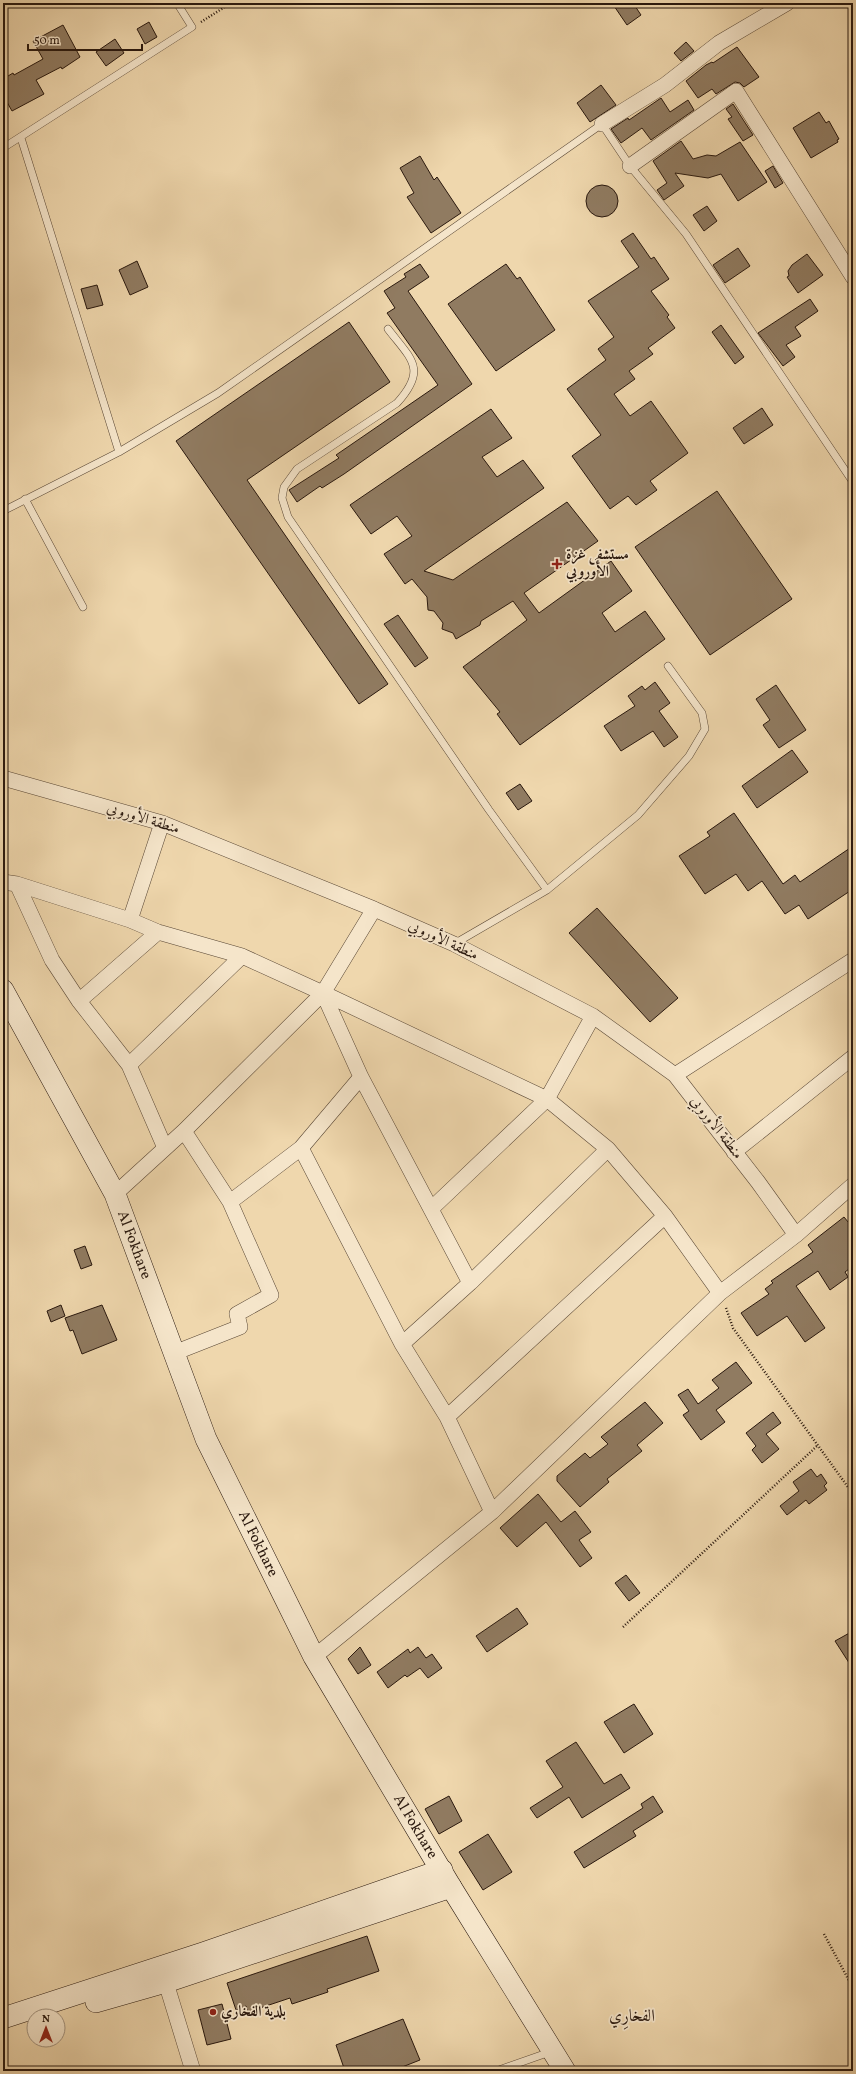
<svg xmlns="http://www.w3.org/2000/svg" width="856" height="2074" font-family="Vollkorn,Amiri,serif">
<rect width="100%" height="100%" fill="#efd7ad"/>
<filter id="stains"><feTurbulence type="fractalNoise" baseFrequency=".005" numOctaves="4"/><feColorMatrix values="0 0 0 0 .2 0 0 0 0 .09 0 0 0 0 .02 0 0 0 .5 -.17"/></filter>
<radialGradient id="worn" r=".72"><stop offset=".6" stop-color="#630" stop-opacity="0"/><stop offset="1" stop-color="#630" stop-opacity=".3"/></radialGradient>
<path fill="#907b61" stroke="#29180e" d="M612 3H633L641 15 627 25Z
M149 22 157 37 145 44 137 29Z
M63 25 80 57 62 69 61 67 36 80 44 94 12 111 3 95V79L13 73 14 75 43 59 33 41Z
M115 39 124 53 106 66 96 52Z
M686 42 694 51 681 61 674 53Z
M737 47 759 77 744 87 740 83 735 82 716 94 712 89 698 98 686 81 706 65 712 62 713 63Z
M601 85 616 105 590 122 577 103Z
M661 98 670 112 688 100 694 110 651 140 642 128 621 143 611 129 628 118 629 120Z
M733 104 753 135 743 141 728 119 732 117 726 109Z
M819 112 826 123 829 121 839 139 837 140 838 142 811 158 793 128Z
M681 141 693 159 707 155 716 156 740 142 767 182 738 201 721 174 708 178 675 173 684 186 664 200 657 190 667 183 653 161Z
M420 156 434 180 437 177 461 213 431 233 407 197 414 193 400 168Z
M773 166 783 183 775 188 765 171Z
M586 201a16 16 0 1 1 32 0a16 16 0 1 1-32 0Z
M707 206 717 221 704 231 693 215Z
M633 233 651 259 654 257 669 279 651 291 669 315 667 317 675 328 648 348 653 354 629 371 635 379 614 394 630 416 651 401 688 453 650 481 657 490 636 505 628 496 610 509 572 456 601 435 567 389 606 360 598 349 614 337 588 301 639 267 621 241Z
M738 248 750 266 725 283 713 265Z
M807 254 823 275 798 293 787 277 789 276 788 271 792 265Z
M137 261 148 287 130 295 119 270Z
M420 264 429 277 408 291 472 384 344 474 322 488 320 486 297 502 289 490 339 458 336 455 438 385 387 313 395 308 384 291 406 277 404 274Z
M506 264 517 279 520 277 555 330 496 371 448 304Z
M97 285 103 305 87 309 81 289Z
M810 299 818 311 795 327 801 336 786 345 795 357 783 366 758 333Z
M349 322 390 382 247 480 388 684 359 704 176 441Z
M721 325 744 357 735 364 712 332Z
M762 408 773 425 744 444 733 428Z
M491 409 512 438 482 457 497 477 523 460 544 488 424 571 453 580 567 502 598 541 524 593 539 613 611 561 632 591 602 613 615 632 645 611 665 639 520 745 497 714 500 712 463 667 527 620 513 601 481 621 480 625 456 639 453 633 442 629 443 623 434 611 428 610 427 597 412 579 405 584 384 554 412 536 397 516 371 534 350 505Z
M717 491 792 599 710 655 635 547Z
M398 615 428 658 415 667 384 624Z
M655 682 670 703 659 711 678 737 664 747 653 731 621 751 604 726 635 706 628 696 642 686 645 690Z
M776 685 806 730 779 748 763 725 770 720 756 699Z
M792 750 808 772 757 808 742 786Z
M520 784 532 801 518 810 506 793Z
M734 813 783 884 795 875 800 882 853 846V889L808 919 799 905 785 914 762 881 748 891 736 874 705 894 679 856 710 836 707 832Z
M597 908 678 998 650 1022 569 933Z
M844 1217 853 1228V1266L845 1272 848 1277 830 1290 818 1271 796 1286 825 1328 805 1342 787 1316 757 1336 741 1313 769 1294 765 1289 773 1283 771 1281 813 1252 808 1245Z
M85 1246 92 1265 81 1269 74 1250Z
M61 1305 65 1316 51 1322 47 1311Z
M102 1305 117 1340 82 1354 73 1330 70 1331 65 1318Z
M736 1362 752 1383 716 1410 725 1422 701 1440 683 1415 689 1411 678 1395 688 1389 698 1404 719 1388 712 1380Z
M645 1402 663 1423 637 1445 642 1451 607 1479 609 1482 580 1507 557 1481V1476L585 1453 590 1458 608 1444 601 1437Z
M773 1412 781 1423 766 1434 779 1449 762 1463 752 1450 756 1446 746 1433Z
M811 1469 817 1477 821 1474 827 1483 824 1486 827 1490 809 1504 806 1500 787 1515 780 1506 799 1491 793 1482Z
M538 1494 561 1522 575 1511 591 1532 579 1540 592 1558 580 1567 546 1522 517 1547 500 1528Z
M626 1575 640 1593 629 1601 615 1583Z
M517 1608 528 1624 487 1652 476 1636Z
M853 1631V1669L835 1641Z
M360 1647 371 1665 358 1674 348 1659Z
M418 1647 426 1658 432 1654 442 1668 428 1678 420 1668 407 1677 405 1675 388 1688 377 1672 408 1649 410 1653Z
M634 1704 653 1734 624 1753 604 1722Z
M576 1742 604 1784 621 1774 630 1788 582 1818 569 1797 537 1818 530 1808 563 1787 546 1761Z
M449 1796 462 1821 439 1834 425 1809Z
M653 1796 663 1812 633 1831 636 1836 584 1868 574 1852 643 1808 641 1804Z
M488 1834 512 1872 483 1890 459 1852Z
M367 1936 379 1971 327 1989 328 1992 292 2004 290 1998 248 2012 246 2006 236 2010 227 1983Z
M222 2004 231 2039 207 2045 198 2010Z
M403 2019 420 2060 392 2071H345L336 2045Z"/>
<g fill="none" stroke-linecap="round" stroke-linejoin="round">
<g stroke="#5a4836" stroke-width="8">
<path id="lane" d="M21 138 119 452
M3 148 192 27 177 3
M388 329C411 359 428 369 397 403L297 469 284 487 282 498 288 517 489 810 547 890 454 944
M25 499 83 607
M3 511 119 452 218 393 602 124 630 166 686 234 853 482
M547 890 638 815 689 756 705 729 702 713 668 666
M496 2071 550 2052"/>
</g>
<g stroke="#5a4836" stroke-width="16">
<path id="street" d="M602 124 665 85 719 43 787 3
M630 166 736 91 853 277
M3 778 162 823 374 909 454 944 593 1016 675 1075 758 1182 796 1235
M3 882 17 884 130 920 158 932 242 956 323 993 547 1099 608 1149 665 1216 720 1293
M17 884 52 960 79 1001 129 1065 165 1148
M374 909 323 993 361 1077 470 1283
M130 920 162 823
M79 1001 158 932
M129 1065 242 956
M675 1075 853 960
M301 1148 361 1077
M734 1152 853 1057
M115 1194 184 1131 323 993
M230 1202 301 1148 402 1344 447 1417 492 1512
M431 1209 547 1099 593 1016
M402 1344 470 1283 608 1149
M174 1353 240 1327 237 1314 271 1295 230 1202 184 1131
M447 1417 665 1216
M314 1657 492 1512 720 1293 796 1235 853 1185
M163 1973 193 2071"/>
</g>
<g stroke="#29180e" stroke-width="22">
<g id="secondary">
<path id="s1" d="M3 990 115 1194 206 1439 314 1657 451 1887 565 2071"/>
<path d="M96 2002 166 1982 451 1887"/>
<path d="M3 2018 203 1953 442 1870"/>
</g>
</g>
<path stroke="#29180e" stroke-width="2.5" stroke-dasharray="1 2" stroke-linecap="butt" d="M201 22 231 3
M726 1308 733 1328 853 1494
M623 1627 817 1446
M824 1934 853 1988"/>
<use href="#lane" stroke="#f5e5ca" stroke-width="7"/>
<use href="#street" stroke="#f5e5ca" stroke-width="15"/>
<use href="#secondary" stroke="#f5e5ca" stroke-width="21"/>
</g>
<g fill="#8f2418" stroke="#f5e5ca" stroke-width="1.5">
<path d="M555 558h4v4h4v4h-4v4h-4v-4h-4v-4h4z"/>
<circle cx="213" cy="2012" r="4"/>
</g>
<g text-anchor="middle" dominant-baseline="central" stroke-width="3.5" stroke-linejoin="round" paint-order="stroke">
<g font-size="15" font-weight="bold" fill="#29180e" stroke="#f5e5ca" text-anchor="start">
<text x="566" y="555">مستشفى غزة<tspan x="566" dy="17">الأوروبي</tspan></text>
<text x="221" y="2012">بلدية الفخاري</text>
</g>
<g font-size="15" fill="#29180e" stroke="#f5e5ca">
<text transform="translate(143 819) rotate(17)">منطقة الأوروبي</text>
<text transform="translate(443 941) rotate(25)">منطقة الأوروبي</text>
<text transform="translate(716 1128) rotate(52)">منطقة الأوروبي</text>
<text stroke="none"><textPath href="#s1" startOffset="287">Al Fokhare</textPath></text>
<text stroke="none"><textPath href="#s1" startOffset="611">Al Fokhare</textPath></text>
<text stroke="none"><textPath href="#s1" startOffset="935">Al Fokhare</textPath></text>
</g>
<g font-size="17" fill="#29180e" stroke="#f5e5ca">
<text x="632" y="2016">الفخارِي</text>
</g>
</g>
<rect width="856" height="2074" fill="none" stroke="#efd7ad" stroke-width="16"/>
<rect x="4" y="4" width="848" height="2066" fill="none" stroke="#29180e" stroke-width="2"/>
<rect x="8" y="8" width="840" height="2058" fill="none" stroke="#29180e"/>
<g transform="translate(46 2028)"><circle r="19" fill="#f5e5ca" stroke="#a3937f"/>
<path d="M0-3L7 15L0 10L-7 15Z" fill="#8f2418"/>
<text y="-6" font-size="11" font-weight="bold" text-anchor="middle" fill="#29180e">N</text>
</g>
<path d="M28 44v6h114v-6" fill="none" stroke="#29180e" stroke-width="2"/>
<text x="34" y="44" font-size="12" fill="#29180e" stroke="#f5e5ca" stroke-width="3" paint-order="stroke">50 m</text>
<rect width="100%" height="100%" filter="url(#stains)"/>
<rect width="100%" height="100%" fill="url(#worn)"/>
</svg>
